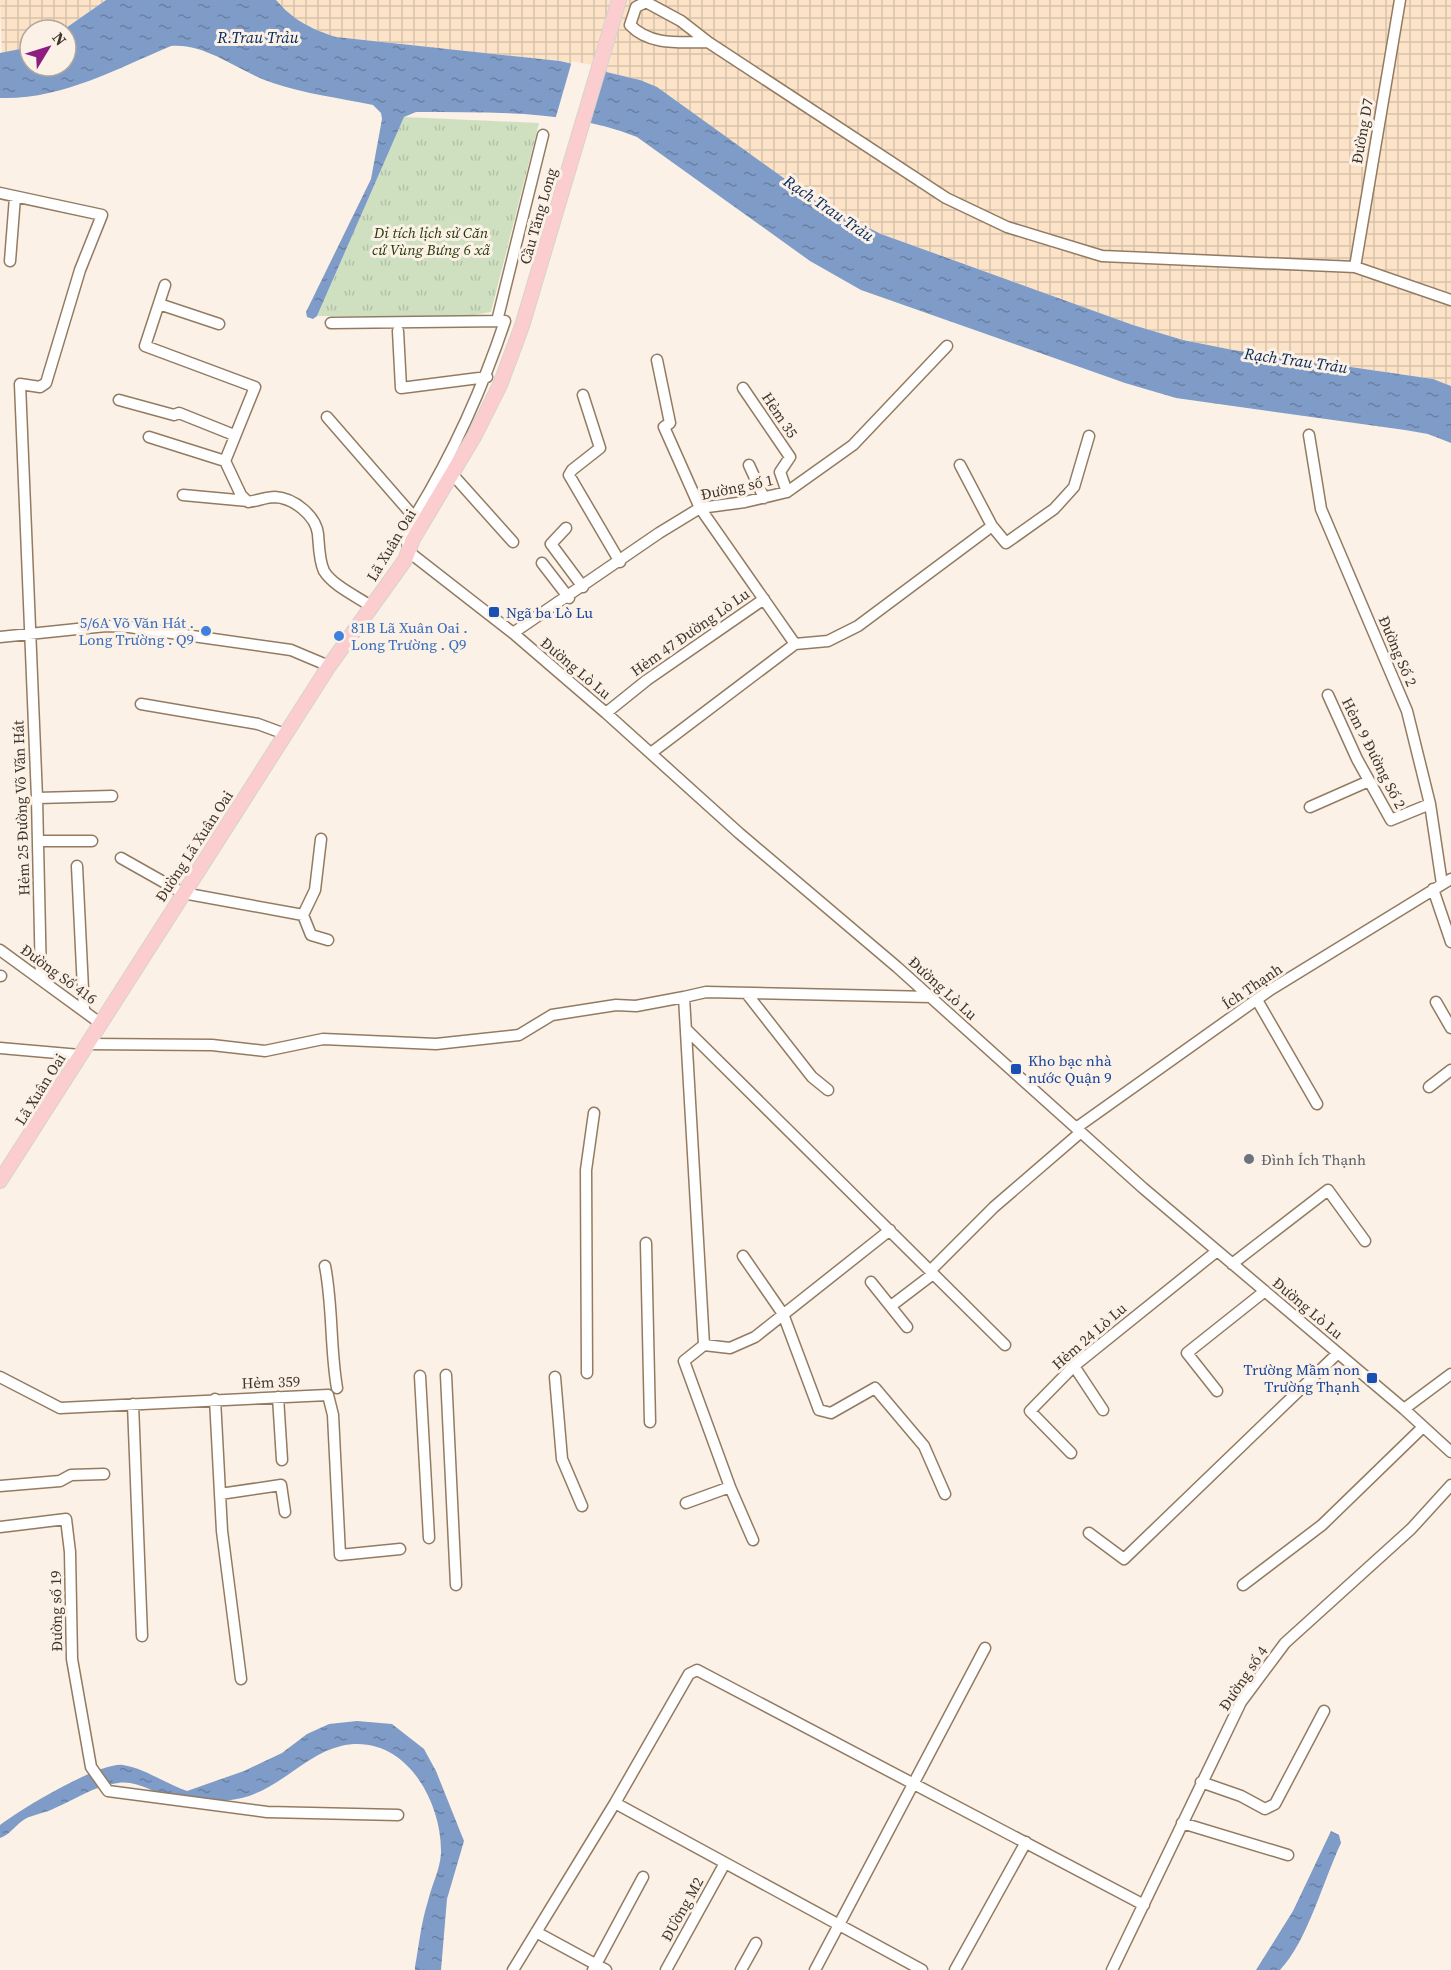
<svg xmlns="http://www.w3.org/2000/svg" width="1451" height="1970" font-family="'Source Serif 4',serif">
<defs>
<pattern id="industrial-grid" width="8" height="8" patternUnits="userSpaceOnUse" patternTransform="scale(1.5)"><rect width="8" height="8" fill="#fce2c7"/><path d="M0 4h8M4 0v8" fill="none" stroke="#d9c2ab"/></pattern>
<pattern id="park-tufts" width="24" height="20" patternUnits="userSpaceOnUse" patternTransform="scale(1.5)"><rect width="24" height="20" fill="#cfe0c1"/><path d="M3 7l-1-3M5 7V3M7 7l1-3M15 17l-1-3M17 17v-4M19 17l1-3" fill="none" stroke="#b3c1a6"/></pattern>
<pattern id="water-ripples" width="26" height="14" patternUnits="userSpaceOnUse" patternTransform="scale(1.5)"><rect width="26" height="14" fill="#7e9cc7"/><path d="M2 4q2-2 4 0t4 0M15 11q2-2 4 0t4 0" fill="none" stroke="#6980a2"/></pattern>
</defs>
<rect width="100%" height="100%" fill="#fcf1e6"/>
<path fill="url(#industrial-grid)" d="M0 0H106L63 30H30V47L2 53Z
M193 0H1451V386L1433 379 1233 350 1183 340 1133 325 881 234 817 202 640 80 560 61 336 37Z"/>
<path fill="url(#park-tufts)" d="M404 117 539 123 491 312 469 316H317Z"/>
<path fill="url(#water-ripples)" d="M106 0H276C293 20 311 29 336 37L560 61 640 80 657 87 817 202 881 234 1133 325 1183 340 1233 350 1433 379 1451 386V443L1428 434 1405 430 1176 398 1125 383 861 290 810 261 637 137C566 109 491 113 416 112L404 117 317 316 313 319 307 317 306 312 371 179 382 119 381 113 373 105C340 98 305 94 273 83 239 72 207 43 171 46 116 69 61 100 0 98V53L30 47V66H66V30H63Z
M357 1721 392 1724 424 1749 436 1771 464 1841 447 1899 441 1970H415V1967C419 1945 421 1923 428 1901 432 1884 440 1870 441 1853 442 1799 403 1732 341 1746 306 1754 281 1788 242 1798 220 1803 191 1803 169 1797 152 1792 137 1780 118 1783 94 1786 76 1799 55 1808 46 1813 34 1814 25 1819 16 1824 10 1835 0 1838V1825C21 1809 99 1762 123 1765 144 1768 166 1784 187 1791L244 1771 282 1753 307 1734 329 1724Z
M1331 1831 1339 1835 1341 1843C1324 1879 1307 1942 1280 1970H1256L1293 1911Z"/>
<path fill="#fcf1e6" d="M572 61 592 65 576 124 555 120Z"/>
<g fill="none" stroke-linecap="round" stroke-linejoin="round">
<g stroke="#937b62" stroke-width="13">
<path id="minor" d="M708 42C680 42 650 46 630 25L636 7 646 2 681 21 708 42 946 198 1007 227 1102 256 1355 267 1451 300
M0 193 102 215 80 270 46 383 40 387 20 384 37 798 41 980
M10 261 15 197
M1355 267 1400 0
M165 285 145 346 255 387 225 461 241 495 248 502C257 501 266 497 275 497 294 498 316 516 318 534 319 545 319 561 324 571 333 586 358 597 372 607
M159 304 219 324
M497 321 543 135
M331 323 505 321C480 396 448 465 405 532L409 552 513 633 606 713 739 833 897 967 1143 1188 1404 1409 1451 1452
M398 331 401 388 487 377
M657 360 670 423 664 427 700 508 795 644
M743 388 790 457 780 472 787 492
M583 395 600 448 572 470 569 475 620 562
M119 400 174 415 179 413 234 435
M327 417 414 517
M1309 435 1321 509 1407 711 1430 804 1442 884
M149 437 225 461
M749 465 764 498
M960 465 992 526
M453 475 513 542
M183 495 248 501
M566 528 551 544 583 587
M542 563 569 598
M513 633 659 533 700 508 745 502 787 492 853 445 947 346
M0 637 106 626 129 627 291 650 329 666
M1328 695 1357 759 1391 820 1430 804
M141 704 258 724 285 734
M606 713 647 680 764 599
M651 753 795 644 828 641 858 626 992 526 1006 543 1054 509 1074 487 1089 436
M37 798 112 796
M1310 807 1369 781
M38 841H92
M121 858 183 893 303 915 315 890 321 839
M77 866 84 1010
M1433 889 1451 942
M303 915 311 935 328 940
M0 950 100 1023
M0 976H1
M747 994 812 1077 828 1090
M1257 1000 1317 1104
M1436 1002 1451 1028
M687 1030 1005 1345
M88 1044 212 1045 265 1051 323 1039 436 1044 519 1035 552 1015 616 1005 636 1006 684 997
M0 1048 80 1055
M1429 1087 1451 1070
M1076 1128 1270 990 1451 879
M646 1243 650 1422
M743 1256 783 1314 819 1410 831 1413 875 1388 924 1446 945 1494
M1232 1264 1328 1190 1365 1241
M325 1266C333 1307 330 1348 337 1388
M930 1271 994 1207 1081 1132
M871 1282 907 1327
M891 1306 933 1274
M704 1345 730 1348 755 1337 890 1230
M1074 1366 1103 1410
M587 1373 586 1170 594 1113
M446 1375 456 1585
M420 1376 429 1538
M0 1377 60 1408 328 1395 333 1415 340 1555 400 1549
M555 1377 562 1459 582 1506
M1217 1391 1187 1353 1265 1291
M278 1397 282 1460
M215 1399 222 1531 241 1679
M133 1404 142 1636
M1404 1409 1451 1374
M1071 1453 1030 1411 1074 1366 1217 1251
M0 1486 60 1481 71 1475 104 1474
M220 1494 281 1485 285 1512
M686 1503 730 1487
M0 1527 66 1519 70 1552 72 1659 91 1767 108 1791 267 1812 398 1815
M1089 1533 1124 1559 1338 1353
M753 1540 730 1487 684 1361 704 1345 684 997 706 992 931 997
M1243 1585 1322 1525 1423 1427
M1201 1782 1241 1796 1265 1809 1275 1804 1324 1711
M615 1803 689 1674 697 1670 1144 1905
M1182 1823 1288 1855
M536 1932 606 1970
M513 1970 615 1803 922 1970
M593 1970 643 1877
M666 1970 725 1863
M741 1970 756 1943
M815 1970 985 1648
M955 1970 1026 1842
M1112 1970 1241 1702 1285 1643 1411 1529 1451 1485"/>
</g>
<g stroke="#d5d3d0" stroke-width="16">
<path id="major" d="M0 1181 329 666 405 560 413 539 475 435 500 385 522 326 619 0"/>
</g>
<use href="#minor" stroke="#fff" stroke-width="10"/>
<use href="#major" stroke="#fccdce" stroke-width="14"/>
</g>
<g fill="#1a4fb4" stroke="#fcf1e6" stroke-width="2">
<rect x="488" y="606" width="12" height="12" rx="3"/>
<rect x="1010" y="1063" width="12" height="12" rx="3"/>
<rect x="1366" y="1372" width="12" height="12" rx="3"/>
</g>
<g fill="#3f7fe0" stroke="#fcf1e6" stroke-width="2">
<circle cx="206" cy="631" r="6"/>
<circle cx="339" cy="636" r="6"/>
</g>
<circle fill="#6b7280" stroke="#fcf1e6" stroke-width="2" cx="1249" cy="1159" r="6"/>
<g text-anchor="middle" dominant-baseline="central" stroke-width="6" stroke-linejoin="round" paint-order="stroke">
<g font-size="15" fill="#3f352a" stroke="#fcf1e6">
<text transform="translate(1362 131) rotate(-80)">Đường D7</text>
<text transform="translate(538 216) rotate(-74)">Cầu Tăng Long</text>
<text transform="translate(780 415) rotate(56)">Hẻm 35</text>
<text transform="translate(737 487) rotate(-12)">Đường số 1</text>
<text transform="translate(391 545) rotate(-59)">Lã Xuân Oai</text>
<text transform="translate(690 632) rotate(-35)">Hẻm 47 Đường Lò Lu</text>
<text transform="translate(1398 651) rotate(67)">Đường Số 2</text>
<text transform="translate(576 668) rotate(40)">Đường Lò Lu</text>
<text transform="translate(1374 753) rotate(63)">Hẻm 9 Đường Số 2</text>
<text transform="translate(21 808) rotate(-92)">Hẻm 25 Đường Võ Văn Hát</text>
<text transform="translate(194 846) rotate(-57)">Đường Lã Xuân Oai</text>
<text transform="translate(59 974) rotate(36)">Đường Số 416</text>
<text transform="translate(1252 986) rotate(-34)">Ích Thạnh</text>
<text transform="translate(943 988) rotate(42)">Đường Lò Lu</text>
<text transform="translate(40 1089) rotate(-58)">Lã Xuân Oai</text>
<text transform="translate(1308 1308) rotate(40)">Đường Lò Lu</text>
<text transform="translate(1089 1336) rotate(-41)">Hẻm 24 Lò Lu</text>
<text transform="translate(271 1382) rotate(-2)">Hẻm 359</text>
<text transform="translate(56 1611) rotate(-91)">Đường số 19</text>
<text transform="translate(1243 1678) rotate(-56)">Đường số 4</text>
<text transform="translate(682 1909) rotate(-61)">ĐƯờng M2</text>
</g>
<g font-size="15" font-style="italic" fill="#1f3601" stroke="#fcf1e6">
<text x="431" y="232">Di tích lịch sử Căn<tspan x="431" dy="17">cứ Vùng Bưng 6 xã</tspan></text>
</g>
<g font-size="15" fill="#164399" stroke="#fcf1e6" text-anchor="start">
<text x="506" y="612">Ngã ba Lò Lu</text>
<text x="1028" y="1060">Kho bạc nhà<tspan x="1028" dy="17">nước Quận 9</tspan></text>
<text x="1360" y="1369" text-anchor="end">Trường Mầm non<tspan x="1360" dy="17">Trường Thạnh</tspan></text>
</g>
<g font-size="15" fill="#366cbe" stroke="#fcf1e6" text-anchor="end">
<text x="194" y="622">5/6A Võ Văn Hát .<tspan x="194" dy="17">Long Trường . Q9</tspan></text>
<text x="351" y="627" text-anchor="start">81B Lã Xuân Oai .<tspan x="351" dy="17">Long Trường . Q9</tspan></text>
</g>
<g font-size="15" fill="#5b616d" stroke="#fcf1e6" text-anchor="start">
<text x="1261" y="1159">Đình Ích Thạnh</text>
</g>
<g font-size="16" font-style="italic" fill="#00275a" stroke="#fcf1e6">
<text x="258" y="37">R.Trau Trảu</text>
<text transform="translate(829 208) rotate(34)">Rạch Trau Trảu</text>
<text transform="translate(1296 360) rotate(8)">Rạch Trau Trảu</text>
</g>
</g>
<g transform="translate(48 48) rotate(52)"><circle r="28" fill="#fcf1e6" stroke="#b0a69b" stroke-width="1.5"/>
<path d="M0-4.5L10 22L0 15L-10 22Z" fill="#8d1d80"/>
<text y="-9" font-size="16" font-weight="bold" text-anchor="middle" fill="#3f352a">N</text>
</g>
</svg>
